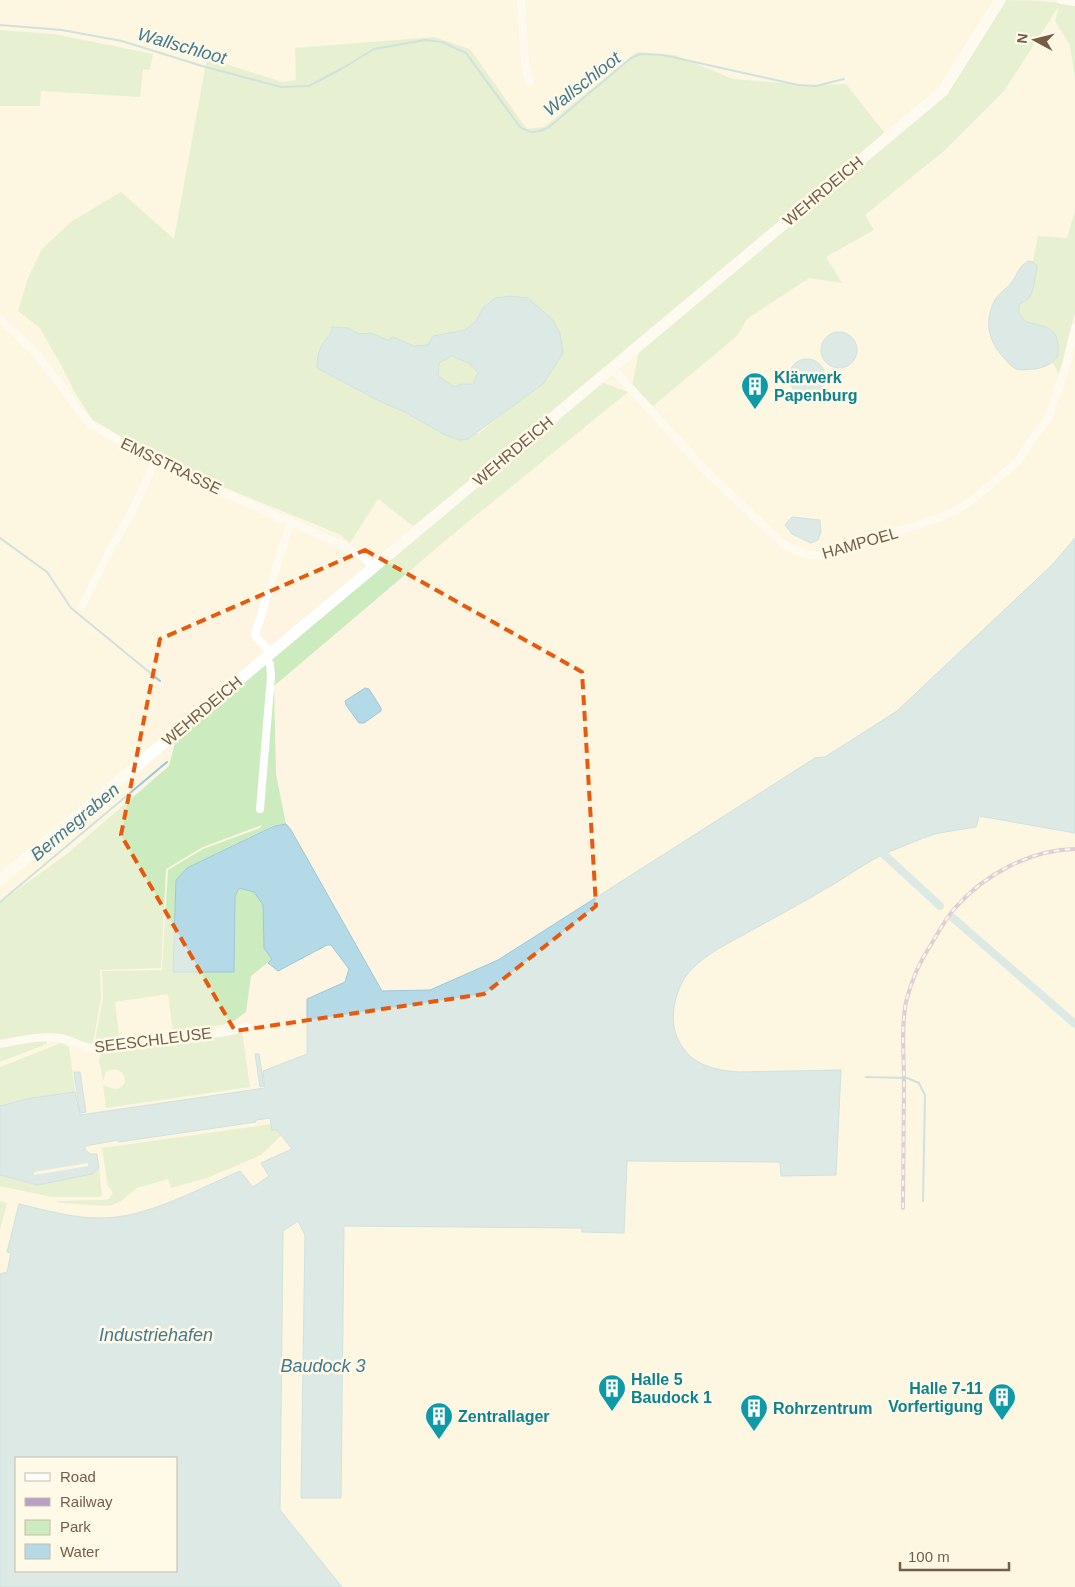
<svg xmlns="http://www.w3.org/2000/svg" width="1075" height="1587" font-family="Helvetica,sans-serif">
<rect width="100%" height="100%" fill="#fdf5e1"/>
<path fill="#ccebbf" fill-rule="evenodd" d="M1005 0 1042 1 1060 3 1061 0H1075V78L1070 45 1055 21 1059 6 1004 91 944 151 865 215 874 230 826 257 842 283 809 278 747 319 737 336 653 406 632 386 639 351 944 93Z
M0 30 54 34 153 54 150 70 143 69 140 97 41 91 40 106H0Z
M434 37 470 49 527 129 544 127 637 52 675 55 733 79 807 85 846 84 884 132 878 141 489 466 413 526 378 499 350 543 339 534 203 479 157 458 95 421 94 422 77 396 60 363 40 328 18 311 28 278 42 249 72 221 121 192 174 239 207 58 282 82 296 80 295 48ZM510 296 528 298 552 319 505 412 479 433 445 435 403 411 381 402 317 368C317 344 327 336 348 328L359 334 371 333 387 340 393 337 414 346 428 345 433 336 465 330 476 321 483 308 495 298Z
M1075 211V312L1059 375 1053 363 1058 356 1057 340 1032 324 1026 322 1019 313 1018 305 1030 297 1037 266 1033 262 1038 236 1067 238Z
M453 356 468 363 478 372 473 384H462L455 387 438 376 439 363Z
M601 382 628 392 452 535 274 686 276 774 286 824 274 825 187 868 176 880 173 972H234L235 896 239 888 254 892 263 905 264 948 272 959 251 976 246 1012 235 1020 222 1025 173 1032 168 994 115 1002 120 1043 95 1047 96 1035 103 999 102 971 162 970 168 870 203 849 260 828 262 825 203 847 166 869 161 968 100 970 101 999 93 1043C81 1045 71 1036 59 1034 40 1031 19 1037 0 1040V902L67 854 169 766 176 739Z
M242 1032 250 1087 106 1108 103 1085C112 1088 118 1093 125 1082 125 1071 116 1067 106 1072L103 1081 99 1060 101 1053Z
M44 1040 47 1041V1044L0 1062V1047Z
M61 1043 69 1047 76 1096 0 1119V1067Z
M271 1124 272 1130 277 1129 282 1135 261 1155 207 1178 171 1188 168 1179 137 1188 121 1201 112 1205 105 1206 61 1203 57 1201 102 1200 109 1199 113 1192 108 1186 102 1148Z
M0 1164 45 1177 99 1168 102 1195 99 1197H52L0 1186Z
M0 1201 7 1203 0 1230Z"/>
<path fill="#b5dae7" stroke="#9bc8d9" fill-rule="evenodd" d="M1028 261 1033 262 1037 266 1034 286 1030 297 1019 305V313L1026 322C1049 327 1060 328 1058 356 1052 364 1046 367 1035 369 1030 369 1021 371 1016 369 1012 367 1009 364 1007 361 990 345 983 324 994 302 998 293 1007 289 1012 282 1019 272 1017 268 1028 261Z
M510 296 528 298 552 319 560 333 563 353 544 383 468 439 460 440 445 435 403 411 381 402 317 368C317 359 318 351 323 344 327 336 331 337 332 327L348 328 359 334 371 333 387 340 393 337 414 346 428 345 433 336 465 330 476 321 483 308 495 298ZM452 356 468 363 478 372 473 384H462L455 387 438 376 439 363Z
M821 350a18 18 0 1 1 36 0a18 18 0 1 1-36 0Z
M789 377a18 18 0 1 1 36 0a18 18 0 1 1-36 0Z
M792 517 820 520 821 532 818 540 811 543 792 534 785 525Z
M1075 538V833L979 816 976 827C963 829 949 831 935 834 919 839 902 847 886 853 868 861 845 878 827 888 800 904 772 919 745 934 725 945 700 957 686 976 675 992 669 1018 677 1037 688 1064 712 1070 739 1072L841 1070 836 1175 781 1176 780 1162 627 1161 624 1233 582 1232V1228L344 1226 341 1498H301L305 1235 298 1221 283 1231 280 1510 342 1587H0V1274L7 1272 11 1253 7 1252 19 1204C45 1210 72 1218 99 1218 145 1219 198 1189 240 1171L253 1187 269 1176 261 1163 292 1149 277 1130H272L270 1118 256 1120V1122L119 1142 118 1140 85 1146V1149L90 1154H97L99 1168 92 1174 38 1185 0 1175V1106L31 1098 75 1092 80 1115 265 1088 263 1071 307 1054V999L345 982 349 969 331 945H327L278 971 268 963 272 959 264 948 263 905 254 892 239 888 235 896 234 972H173L176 880 187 868 274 826 286 824 291 830 382 991 430 990 498 960 815 758 825 757 897 711 1053 564ZM16 1458H176V1571H16Z
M365 688 369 689 381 708V711L364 723H359L346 705 345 701Z
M255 1054H259L264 1086 260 1087Z
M74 1072H80L86 1112 80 1113Z"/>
<path fill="#fdf5e1" d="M88 1163V1166L34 1175V1172Z"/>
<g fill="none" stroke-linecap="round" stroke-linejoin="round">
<path stroke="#9bc8d9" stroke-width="2" d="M0 25 62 30 122 41 202 66 281 87 309 86 343 68 374 49 425 40 442 42 466 53 520 127C531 134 538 133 549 127L631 58 640 54 663 55 798 85 816 86 844 79
M0 538 47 572 71 608 160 681
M0 902 167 762
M866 1077 907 1078 919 1083 925 1095 923 1201"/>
<path stroke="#b5dae7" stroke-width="8" d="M877 848 940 906
M953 918 1075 1024"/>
<path stroke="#fff" stroke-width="8" d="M521 0 525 64 529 81
M1062 0 1075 2
M0 319 32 349 64 389 78 410 92 425 155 462 344 546 362 555 374 568
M612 368 706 471 783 544C796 552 806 555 821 556L939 518 957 510 976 497 1018 461 1033 438 1048 419 1066 366 1075 328
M82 606 112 546 131 514 155 462
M271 653 256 637 255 634 291 521
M260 809 271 676 270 664 266 658
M0 1044C19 1041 41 1035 60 1038 76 1041 85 1050 102 1049L226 1032 247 1027"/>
<path stroke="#fff" stroke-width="11" d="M0 880 943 91 1000 0"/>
<g stroke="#b9a0c6" stroke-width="4">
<path id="rail" d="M903 1208C903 1166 904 1124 904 1082 904 1056 901 1028 906 1002 911 981 920 961 932 943 939 931 946 918 955 908 985 874 1030 850 1075 849"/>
</g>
<use href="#rail" stroke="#fff9e8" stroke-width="2" stroke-dasharray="5.5" stroke-linecap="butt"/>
</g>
<path d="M0 0H1075V1587H0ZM365 550 582 672 596 906 484 994 235 1031 121 835 160 639Z" fill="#fdf5e1" fill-opacity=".55" fill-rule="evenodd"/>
<path fill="none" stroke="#e8590c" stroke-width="4" stroke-dasharray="10 6" stroke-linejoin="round" d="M365 550 582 672 596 906 484 994 235 1031 121 835 160 639Z"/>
<defs>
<g id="building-pin" transform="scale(1.4375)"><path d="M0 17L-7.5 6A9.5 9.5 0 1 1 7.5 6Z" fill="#0f9aa8" stroke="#fff9e8"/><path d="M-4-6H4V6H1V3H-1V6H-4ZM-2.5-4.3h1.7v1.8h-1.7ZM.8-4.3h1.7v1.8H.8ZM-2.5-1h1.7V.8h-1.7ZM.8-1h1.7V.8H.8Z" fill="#fff"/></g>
</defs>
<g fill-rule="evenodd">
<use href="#building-pin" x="755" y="386"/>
<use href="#building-pin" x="612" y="1388"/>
<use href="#building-pin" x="1002" y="1397"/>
<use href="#building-pin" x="754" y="1408"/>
<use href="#building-pin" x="439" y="1416"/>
</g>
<g text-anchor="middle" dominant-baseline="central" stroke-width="5" stroke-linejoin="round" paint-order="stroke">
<g font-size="16" fill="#755d47" stroke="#fff9e8">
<text transform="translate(823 191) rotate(-40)">WEHRDEICH</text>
<text transform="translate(513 451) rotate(-40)">WEHRDEICH</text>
<text transform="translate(171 466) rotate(26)">EMSSTRASSE</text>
<text transform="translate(860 543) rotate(-16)">HAMPOEL</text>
<text transform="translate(202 711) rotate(-40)">WEHRDEICH</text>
<text transform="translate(153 1040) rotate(-7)">SEESCHLEUSE</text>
</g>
<g font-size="16" font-weight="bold" fill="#0d838f" stroke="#fff9e8" text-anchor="start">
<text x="774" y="377">Klärwerk<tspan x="774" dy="18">Papenburg</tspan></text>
<text x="631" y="1379">Halle 5<tspan x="631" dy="18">Baudock 1</tspan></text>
<text x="983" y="1388" text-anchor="end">Halle 7-11<tspan x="983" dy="18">Vorfertigung</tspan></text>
<text x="773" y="1408">Rohrzentrum</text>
<text x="458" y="1416">Zentrallager</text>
</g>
<g font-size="18" font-style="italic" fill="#427a91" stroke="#fff9e8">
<text transform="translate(182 46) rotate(16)">Wallschloot</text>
<text transform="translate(582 84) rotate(-38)">Wallschloot</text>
<text transform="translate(75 822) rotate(-40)">Bermegraben</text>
<text x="156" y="1335">Industriehafen</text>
<text x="323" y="1366">Baudock 3</text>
</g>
</g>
<rect x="15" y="1457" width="162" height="115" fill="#fff9e8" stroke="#c8bba8"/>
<rect x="25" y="1473" width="25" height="8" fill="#ffffff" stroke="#c8bba8"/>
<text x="60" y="1482" font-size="15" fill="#755d47">Road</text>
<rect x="25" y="1498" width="25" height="8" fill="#b9a0c6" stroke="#c8bba8"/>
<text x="60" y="1507" font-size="15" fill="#755d47">Railway</text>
<rect x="25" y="1520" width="25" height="15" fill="#ccebbf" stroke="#c8bba8"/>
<text x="60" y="1532" font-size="15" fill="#755d47">Park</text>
<rect x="25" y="1544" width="25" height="15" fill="#b5dae7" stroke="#c8bba8"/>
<text x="60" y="1557" font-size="15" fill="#755d47">Water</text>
<g transform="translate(1035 40) rotate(277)" stroke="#fff9e8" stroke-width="4" paint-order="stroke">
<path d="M0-4L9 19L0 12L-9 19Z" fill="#755d47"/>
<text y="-8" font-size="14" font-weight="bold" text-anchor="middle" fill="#755d47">N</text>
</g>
<path d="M900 1562v8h109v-8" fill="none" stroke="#755d47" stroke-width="2.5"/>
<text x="908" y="1562" font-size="15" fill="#755d47" stroke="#fff9e8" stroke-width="4" paint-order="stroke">100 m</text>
</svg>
